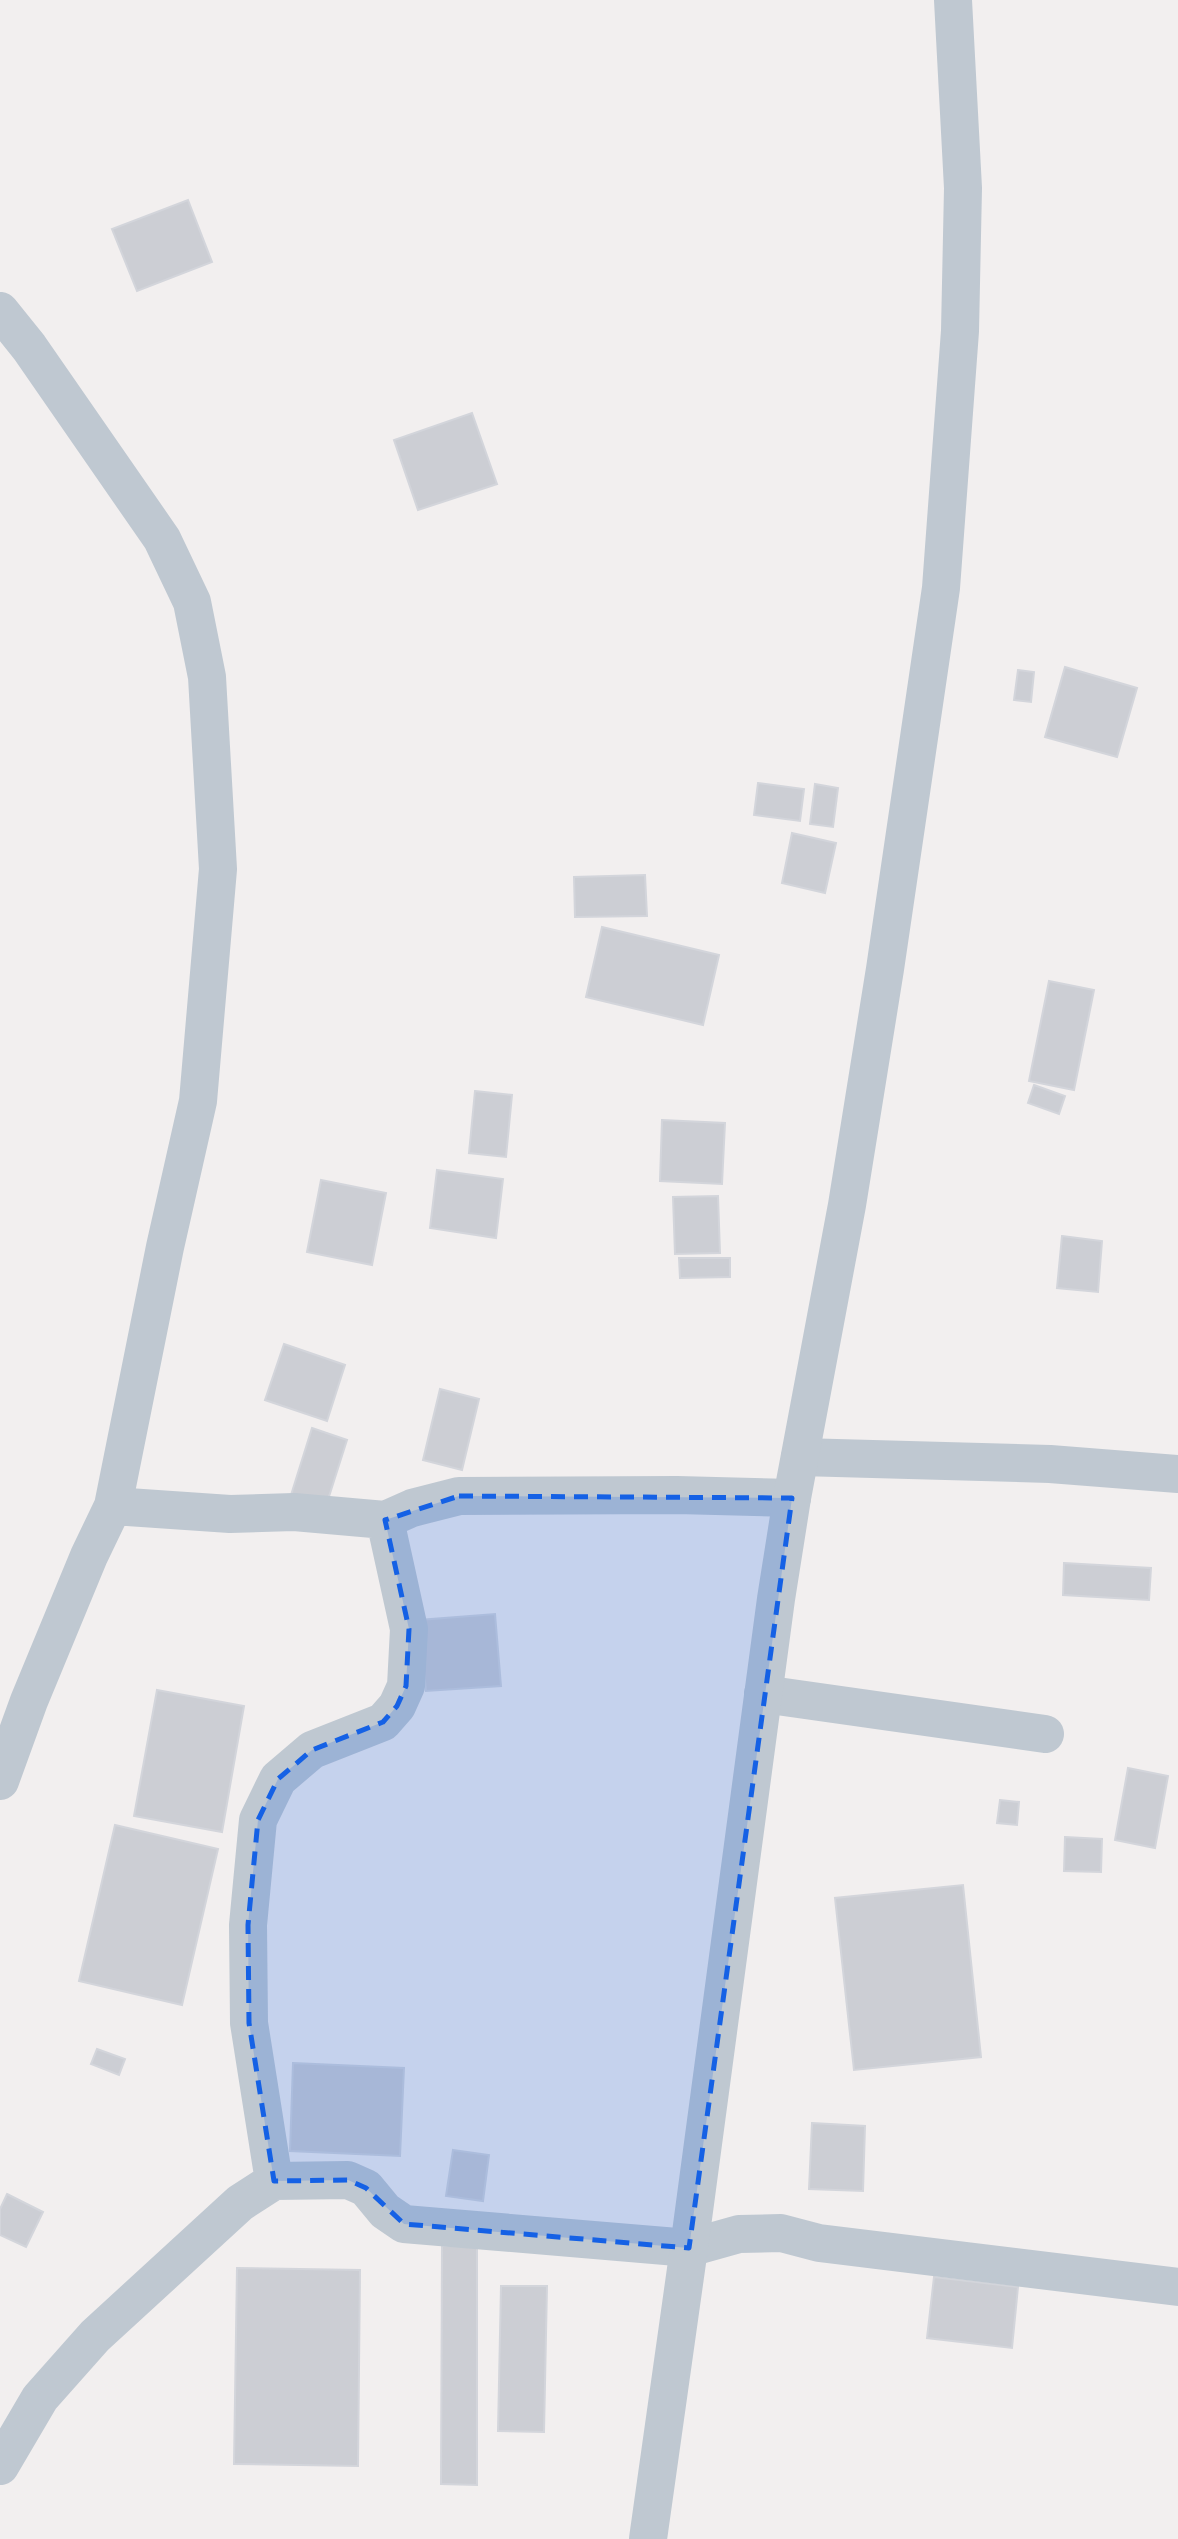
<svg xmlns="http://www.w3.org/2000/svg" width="1178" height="2539" font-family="Quicksand,sans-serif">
<rect width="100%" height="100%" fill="#f2efef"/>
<path fill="#ccced4" stroke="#d3d5db" stroke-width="2" d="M188 200 212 262 137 291 112 229Z
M472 413 497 484 418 510 394 440Z
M1065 667 1137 688 1117 757 1045 737Z
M1018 670 1034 672 1031 702 1014 700Z
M758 783 804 789 800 821 754 815Z
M815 784 838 788 833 827 810 824Z
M792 833 836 843 825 893 782 883Z
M645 875 647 916 575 917 574 877Z
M602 927 719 955 703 1025 586 997Z
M1049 981 1094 990 1074 1090 1029 1081Z
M1034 1085 1065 1096 1059 1114 1028 1103Z
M475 1091 512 1095 506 1157 469 1153Z
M662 1120 725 1123 722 1184 660 1181Z
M437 1170 503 1179 496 1238 430 1228Z
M321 1180 386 1193 372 1265 307 1252Z
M718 1196 720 1253 675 1254 673 1197Z
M1062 1236 1102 1241 1098 1292 1057 1288Z
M679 1258H730V1277L680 1278Z
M284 1344 345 1365 327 1421 265 1400Z
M440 1389 479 1399 462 1470 423 1460Z
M312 1428 347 1440 326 1506 291 1495Z
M1064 1563 1151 1568 1149 1600 1063 1595Z
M495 1614 501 1686 426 1691 419 1620Z
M157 1690 244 1706 222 1832 134 1816Z
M1128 1768 1168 1776 1155 1848 1115 1840Z
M1000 1800 1019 1802 1017 1825 997 1823Z
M115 1825 218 1849 182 2005 79 1981Z
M1065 1837 1102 1839 1101 1872 1064 1871Z
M963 1885 981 2057 854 2070 835 1898Z
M97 2049 125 2059 119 2075 91 2064Z
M293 2063 404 2068 400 2156 290 2151Z
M812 2123 865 2126 863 2191 809 2189Z
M453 2150 489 2155 483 2201 446 2196Z
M7 2194 43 2212 26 2247 0 2235V2209Z
M442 2246H477V2485L441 2484Z
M237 2268 360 2270 358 2466 234 2464Z
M934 2277 1018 2287 1012 2348 927 2338Z
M501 2286H547L544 2432 498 2431Z"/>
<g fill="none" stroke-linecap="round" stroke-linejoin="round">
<path stroke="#bfc8d1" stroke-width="38" d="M0 311 29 347 162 539 192 602 207 677 218 869 198 1101 165 1247 113 1506 89 1556 29 1701 0 1781
M800 1457 1050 1464 1178 1474
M113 1506 230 1514 294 1512 385 1520 412 1508 459 1496 677 1495 792 1498
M763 1694 1045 1734
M274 2181 249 2023 248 1925 258 1820 278 1779 312 1750 383 1722 397 1706 406 1686 409 1629 385 1520
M0 2466 40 2398 95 2336 240 2203 274 2181 348 2180 366 2188 385 2211 404 2224 689 2248 739 2234 781 2233 819 2243 1178 2287"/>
<path stroke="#bfc8d1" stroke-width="38" d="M648 2539 689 2248 776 1599 792 1498 847 1205 885 969 941 588 960 331 963 188 953 0"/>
</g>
<path fill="#1561e5" fill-opacity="0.2" stroke="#1561e5" stroke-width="5" stroke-dasharray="14 9" stroke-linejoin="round" d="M459 1496 792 1498 689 2248 404 2224 366 2188 348 2180 274 2181 249 2023 248 1925 258 1820 278 1779 312 1750 383 1722 397 1706 406 1686 409 1629 385 1520Z"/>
</svg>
